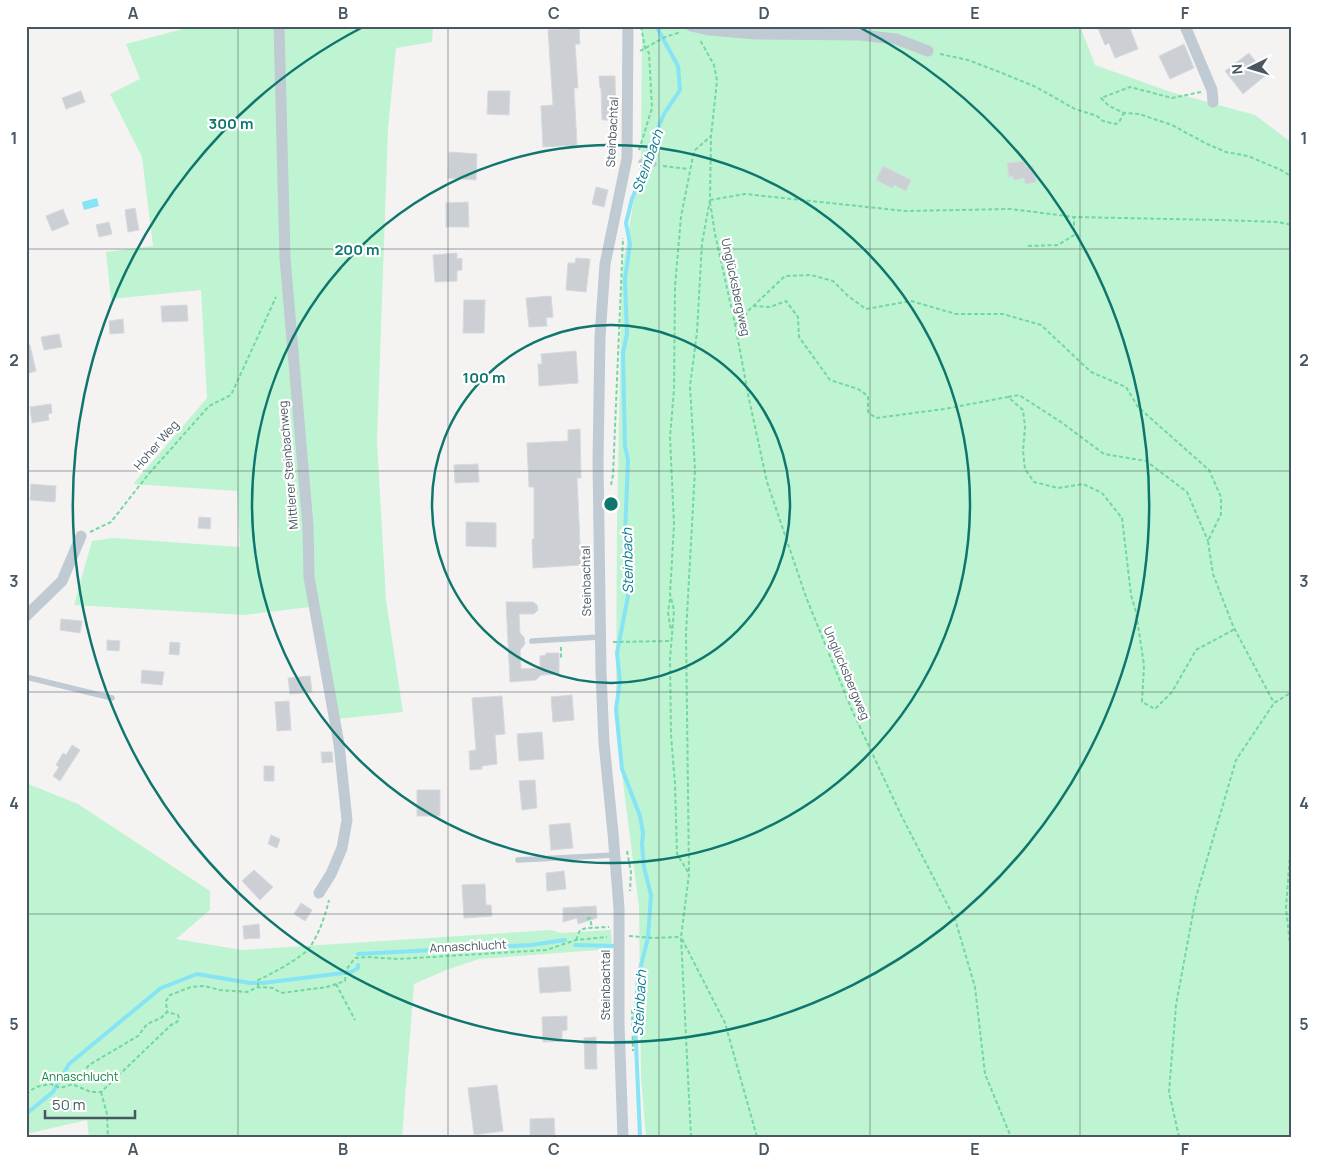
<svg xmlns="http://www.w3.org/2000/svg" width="1318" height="1163" font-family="Manrope,sans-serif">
<rect width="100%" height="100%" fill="#f5f2f2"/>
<path fill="#bef4d1" d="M194 26H433L432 42 396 48 388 128 377 442 386 600 403 712 337 719 310 607 243 615 74 605 92 541 113 538 240 547 237 491 133 484 207 398 201 290 111 299 106 252 153 246 142 157 110 94 140 79 126 44Z
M642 26H1080L1095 65 1171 92 1255 115 1292 143V1137H646L641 1077 639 907 616 727 617 524 622 271 641 157Z
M26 783 78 804 210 891V910L176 939 242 950 551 930 561 933 611 930 612 949 479 959 446 970 414 984 402 1137H89L87 1120 26 1134Z"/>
<path fill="#87e4f5" d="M97 198 99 206 84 210 82 202Z"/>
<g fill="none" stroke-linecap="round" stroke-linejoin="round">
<path stroke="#87e4f5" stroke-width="4" d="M575 945 617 946
M358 954 531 945 565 940
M26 1114 53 1092 69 1064 161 988 197 974 250 983H263L351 972 358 968V965
M640 1137 635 1020 638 977 648 938 651 895 644 867 642 845 643 833 640 816 622 769 616 709 620 681 617 653 628 596V574L625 535 628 460 625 446 623 353 627 334 625 279 630 244 626 223 632 199 645 167 646 156 664 114 680 90 678 66 656 26"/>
</g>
<path fill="#ccd0d5" stroke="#d6d9de" d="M1097 26H1129L1138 49 1115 58 1109 43 1105 45Z
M579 28 580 44H575L578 88H574L577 145 543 147 541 106 553 105 548 30Z
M1184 44 1194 68 1170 79 1159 56Z
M1249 53 1266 75 1243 94 1225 71Z
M599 76H615L616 120H602L601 88H600Z
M81 91 85 102 66 109 62 98Z
M488 91H510L509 115 487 114Z
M449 152 477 154 476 180 448 178Z
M1024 161 1026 167 1033 166 1036 182 1025 184 1024 178 1014 180 1013 176 1009 177 1007 163Z
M883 166 911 180 906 191 894 185 892 188 876 180Z
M596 187 608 190 604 207 592 204Z
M468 202 469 227H446V203Z
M135 208 139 230 128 232 125 210Z
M63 209 69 224 52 231 46 216Z
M109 222 112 234 99 237 96 225Z
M457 253V259L462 258V270L457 271V281L435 282 433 255Z
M576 258 590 259 586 292 566 290 568 263H575Z
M551 296 553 317 546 318 547 326 529 327 526 298Z
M464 300H485L484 333H463Z
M187 305 188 321 162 322 161 306Z
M123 319 124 333 110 334 109 321Z
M59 334 62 347 44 350 41 337Z
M26 345H30L36 371 26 374Z
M576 351 578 383 539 386 538 364H542L541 354Z
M51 404 52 413 48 414 49 420 32 423 30 407Z
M580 429 581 478H577L581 565 533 568 532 539H534V487H529L527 443 568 441V430Z
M478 464 479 482 455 483 454 465Z
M31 484 56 486 55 502 30 500Z
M199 517 211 518 210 529 198 528Z
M466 522 496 523V547L466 546Z
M506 602H533L537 605 538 610 534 614H519L520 633 524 637 525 644 520 650 521 669 540 668V656L546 655V653H559V674L541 675 536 680 510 682Z
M61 619 82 621 80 633 60 630Z
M107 640 120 641 119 651 107 650Z
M170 642 180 643 179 655 169 654Z
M142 670 164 672 162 685 141 683Z
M310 676 312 692 290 694 288 678Z
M572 695 574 720 553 722 551 697Z
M502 696 505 734 495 735 497 764 482 766V769L470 770 469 751 476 750 472 698Z
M289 701 291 730 277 731 275 702Z
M542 732 544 759 519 761 517 734Z
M72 745 80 750 60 781 53 776 59 767 56 765 63 753 66 755Z
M321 752H332L333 762 322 763Z
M264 766H274V781H264Z
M535 780 537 808 522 810 519 781Z
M417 790H440V816H417Z
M570 823 573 848 551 850 549 825Z
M271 835 280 839 277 848 268 844Z
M254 870 273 887 260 900 242 881Z
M564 871 566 889 547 891 546 873Z
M485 884 486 905H491L492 916 464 918 462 885Z
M301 903 312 910 305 921 294 914Z
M596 906 597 918 578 924 577 918 563 922V908Z
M259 924 260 938 244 939 243 926Z
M569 966 571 991 540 993 538 968Z
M567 1016V1030L562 1031V1041L543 1042 542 1017Z
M596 1037 597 1069H585L584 1038Z
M497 1085 503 1131 474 1135 468 1088Z
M554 1118 555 1137H530V1119Z"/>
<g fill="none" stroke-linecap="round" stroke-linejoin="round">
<path stroke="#72d7a0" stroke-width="2" stroke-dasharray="4 2.5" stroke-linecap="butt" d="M640 51 665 37 681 32
M940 54 968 60 1002 73 1036 87 1075 109 1097 116 1103 121 1116 124 1119 122 1124 113
M1201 92 1172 98 1130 87 1101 98 1109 106 1124 113 1139 114 1172 125 1205 143 1226 152 1248 156 1281 170 1292 177
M639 150 652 108 649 53 645 48 641 26
M663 166 688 169
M710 200 745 194 905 211 1011 209 1074 217 1219 220 1278 222 1292 225
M710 202 715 234 735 324 749 399 767 482 806 597 851 708 902 817 955 919 975 987 985 1074 1011 1137
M1028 246 1058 245 1074 235V217
M753 306 770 307 786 301 798 317 799 337 830 380 858 389 868 396V412L876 418 944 409 1008 397 1023 410 1025 427 1023 451 1025 469 1034 482 1058 488 1083 484 1102 493 1122 518 1131 595 1136 612 1144 665 1142 702 1155 709 1172 692 1196 650 1235 629
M735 324 743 320 748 311 785 276 811 275 833 281 848 296 866 309 911 301 956 314H1003L1041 325 1091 372 1126 387 1138 407 1209 470 1221 497V514L1208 541 1213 574 1233 626 1274 703
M1008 397 1019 395 1061 422 1104 454 1146 461 1187 492 1208 541
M611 485 613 475 623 238
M90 532 111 522 147 476 209 406 231 395 276 297
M670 599 668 612 671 631
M613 642 671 641
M561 647V660
M1292 827 1286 908 1292 963
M627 851 631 872 630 891
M688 872 677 854 675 784 671 735 670 659 674 610 670 594 674 525 670 437 674 390 675 286 681 217 694 151 711 136
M587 919 590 918 592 928
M629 936 653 938 681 937
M682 939 725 1023 757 1137
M576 940 580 930 587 928 609 927
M336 984 355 1020
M258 987V980C268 976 305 956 310 947 319 934 325 916 329 900
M632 1010 633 1051
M74 1085 91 1092H101L171 1025 177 1022 179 1018 178 1015 167 1012
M101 1092 107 1114 108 1137
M26 1094 36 1087 51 1084 60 1088 73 1084 89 1065 138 1036 147 1024 161 1018 167 1012 166 1001 170 995 191 987 204 986 220 990 247 992 258 987 273 988 281 993 327 987 345 981 346 970 355 958 367 957 398 959 546 950 576 940 607 937
M691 1137 681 937 689 874 686 633 695 470 690 386 697 332 702 243 710 200 711 136 717 81 714 65 700 40
M1179 1137 1169 1092 1176 1005 1196 897 1236 760 1274 703 1292 692"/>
<path stroke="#bfcad3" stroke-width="5.5" d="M641 162 654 164
M532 641 600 637
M26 677 112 698
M518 860 615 855"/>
<path stroke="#bfcad3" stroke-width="11" d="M279 26 285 258 308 526 309 577 339 744 347 820 342 848 331 874 319 893
M691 26 709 30 716 29
M1185 26 1212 90 1213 102
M709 30 756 34 860 35 896 39 928 51
M26 616 62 581 81 536
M623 1137 619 1024V908L613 833 604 743 601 672 598 462 600 337 605 264 627 158 628 26"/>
</g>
<path fill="none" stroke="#485762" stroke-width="1" stroke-opacity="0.55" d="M238 26V1137M448 26V1137M659 26V1137M870 26V1137M1080 26V1137M26 249H1292M26 471H1292M26 692H1292M26 914H1292"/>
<g fill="none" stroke="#0f766e" stroke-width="2.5">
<circle cx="611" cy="504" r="179"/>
<circle cx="611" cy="504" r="359"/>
<path d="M859 27A538 538 0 1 1 363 27"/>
</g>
<g text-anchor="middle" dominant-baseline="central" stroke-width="4.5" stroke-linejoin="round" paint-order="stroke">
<g font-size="12" fill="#485762" stroke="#fff">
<text transform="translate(612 132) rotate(-87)">Steinbachtal</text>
<text transform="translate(736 287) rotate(78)">Unglücksbergweg</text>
<text transform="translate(156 445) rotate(-49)">Hoher Weg</text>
<text transform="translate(288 465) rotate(-95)">Mittlerer Steinbachweg</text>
<text transform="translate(586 581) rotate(-91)">Steinbachtal</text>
<text transform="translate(847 673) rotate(67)">Unglücksbergweg</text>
<text transform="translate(468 946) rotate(-3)">Annaschlucht</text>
<text transform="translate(605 985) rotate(-90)">Steinbachtal</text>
</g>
<g font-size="12" fill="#0e8845" stroke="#fff">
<text x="80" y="1076">Annaschlucht</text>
</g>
<g font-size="14" font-style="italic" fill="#047b92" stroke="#fff">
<text transform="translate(647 161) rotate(-70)">Steinbach</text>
<text transform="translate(627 561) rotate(-91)">Steinbach</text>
<text transform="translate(639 1003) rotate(-87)">Steinbach</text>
</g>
</g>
<circle cx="611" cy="504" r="8" fill="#0f766e" stroke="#fff" stroke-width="2.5"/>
<g font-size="15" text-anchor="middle" font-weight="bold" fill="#0f766e" stroke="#fff" stroke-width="4.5" stroke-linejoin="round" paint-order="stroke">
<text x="231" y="129">300 m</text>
<text x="357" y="255">200 m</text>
<text x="484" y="383">100 m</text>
</g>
<rect width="1318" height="1163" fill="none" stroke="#ffffff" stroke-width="55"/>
<g transform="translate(1250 68) rotate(265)" stroke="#ffffff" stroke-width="4" paint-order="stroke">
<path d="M0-4L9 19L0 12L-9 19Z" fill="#485762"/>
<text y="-8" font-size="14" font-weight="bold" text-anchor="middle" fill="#485762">N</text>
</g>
<path d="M45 1110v8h90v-8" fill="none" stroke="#485762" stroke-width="2.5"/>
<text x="52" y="1110" font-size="15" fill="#485762" stroke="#ffffff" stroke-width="4" paint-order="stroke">50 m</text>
<rect x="28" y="28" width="1262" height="1108" fill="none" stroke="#485762" stroke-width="2"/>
<g font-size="16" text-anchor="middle" font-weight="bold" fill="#485762">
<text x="133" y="19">A</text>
<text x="343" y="19">B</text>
<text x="554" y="19">C</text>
<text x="764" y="19">D</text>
<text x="975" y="19">E</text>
<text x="1185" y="19">F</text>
<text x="14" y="144">1</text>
<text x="1304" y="144">1</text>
<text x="14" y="366">2</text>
<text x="1304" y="366">2</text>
<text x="14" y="587">3</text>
<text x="1304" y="587">3</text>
<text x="14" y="809">4</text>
<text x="1304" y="809">4</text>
<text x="14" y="1030">5</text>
<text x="1304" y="1030">5</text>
<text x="133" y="1155">A</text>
<text x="343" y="1155">B</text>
<text x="554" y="1155">C</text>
<text x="764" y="1155">D</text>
<text x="975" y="1155">E</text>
<text x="1185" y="1155">F</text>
</g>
</svg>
